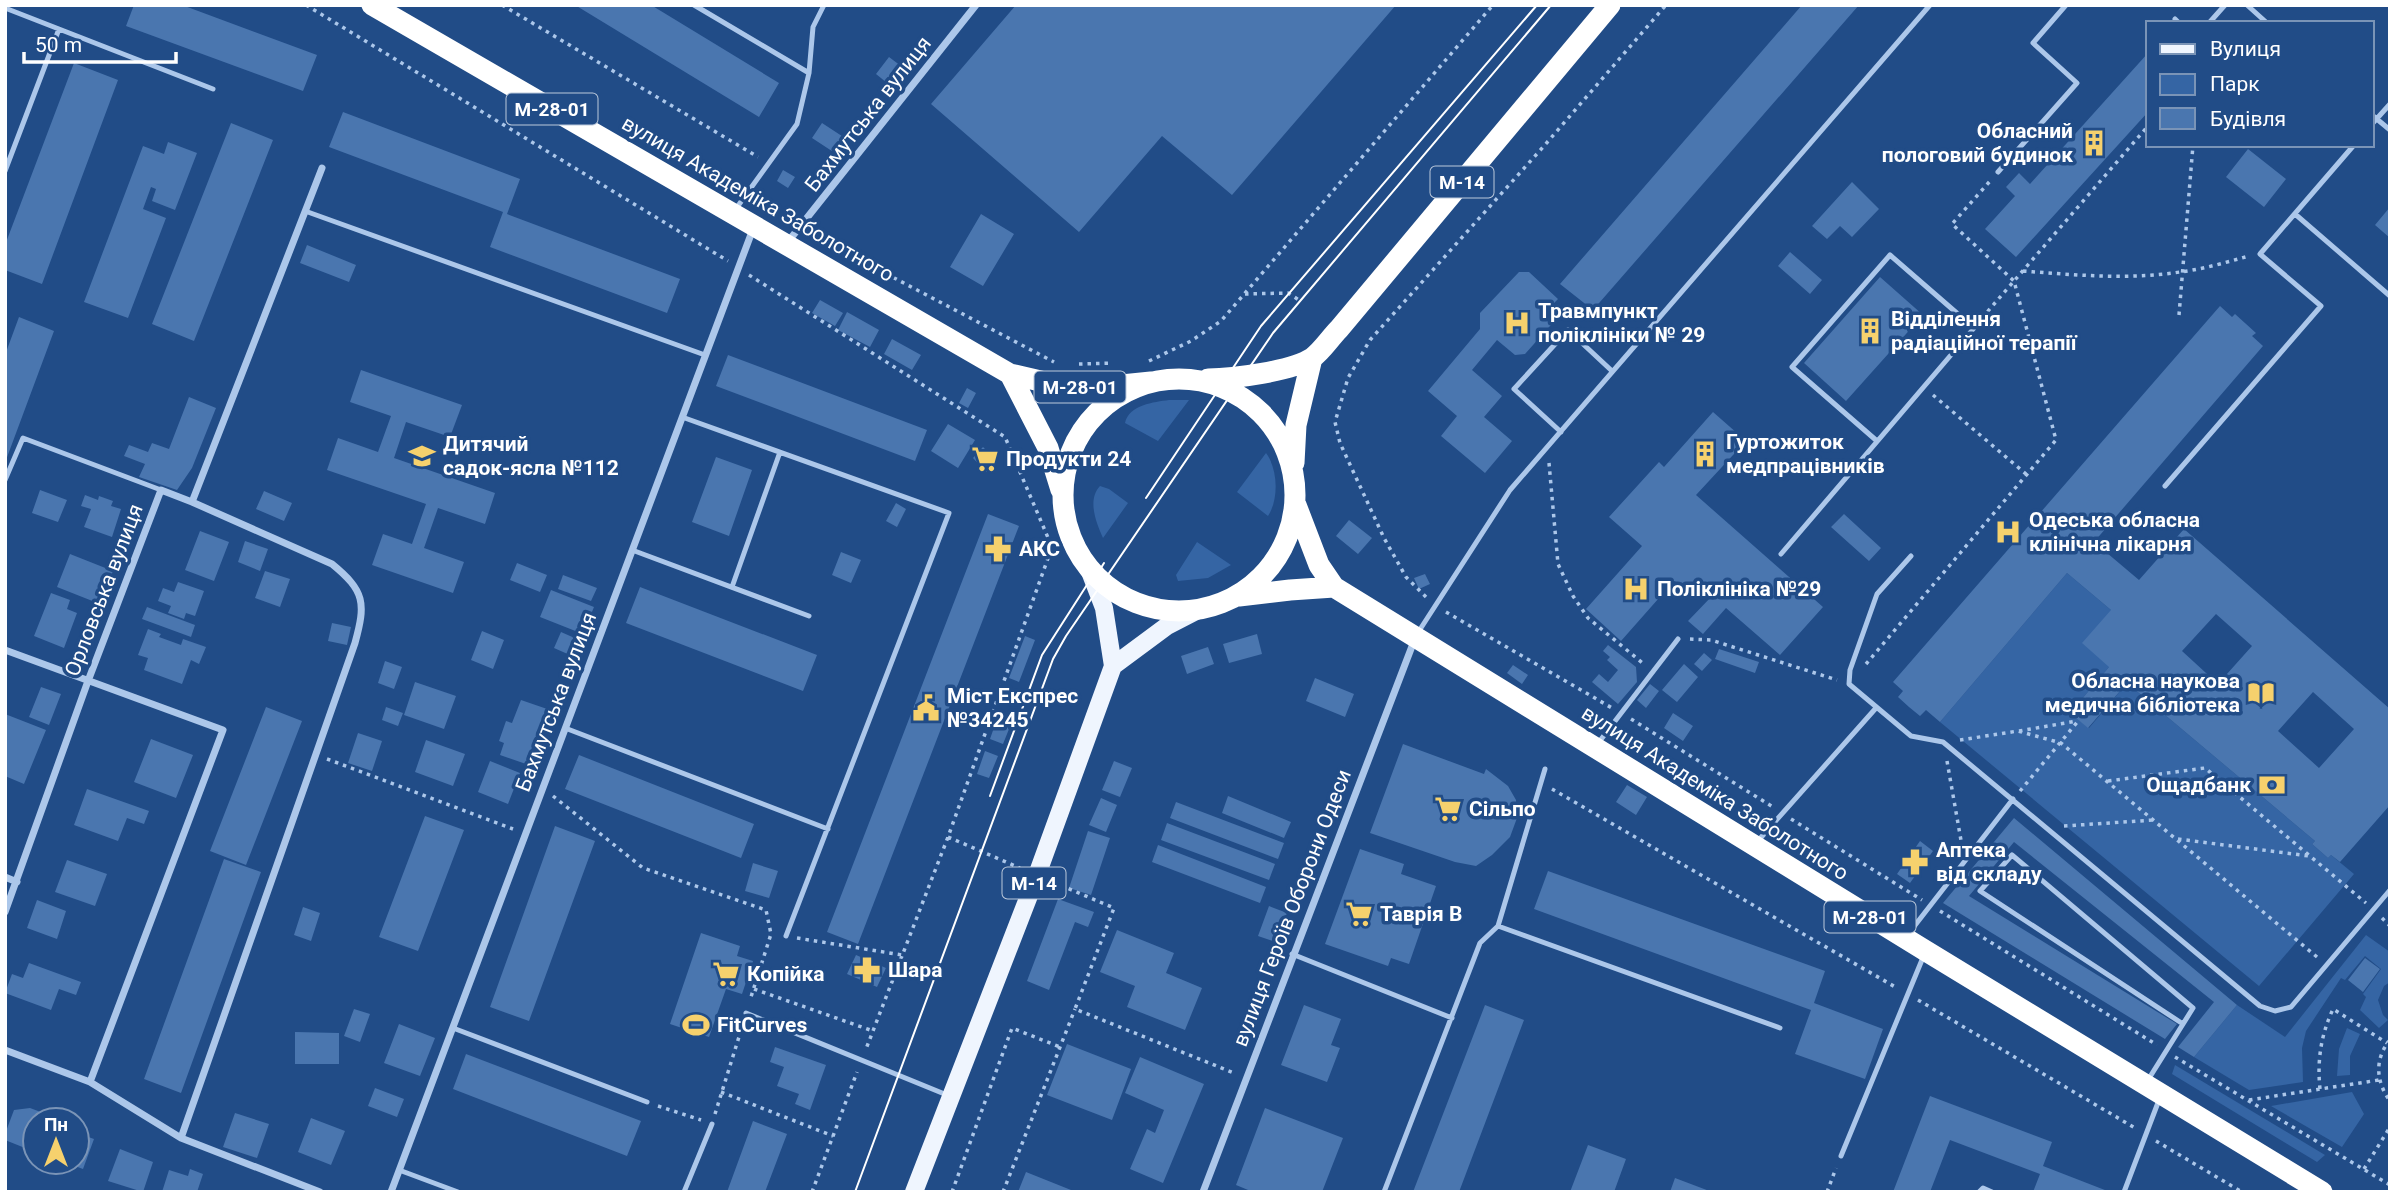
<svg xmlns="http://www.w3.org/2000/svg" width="2395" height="1197" font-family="Roboto,sans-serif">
<rect width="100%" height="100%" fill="#214c87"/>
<path fill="#3565a4" d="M1169 400H1189L1158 441 1125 423C1129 405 1154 402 1169 400Z
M1266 453C1278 469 1279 499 1268 516L1237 492Z
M1100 486 1109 489 1128 503 1103 538C1096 522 1087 500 1100 486Z
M1197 542 1231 565 1208 578 1178 581 1176 575Z
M2067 573 2111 610 2109 667 2070 713 2089 728 2127 683 2315 841 2312 844 2328 858 2331 855 2354 874 2259 986 1940 722Z
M2366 935 2390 952V982L2384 986 2378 1000 2383 1015 2388 1020 2379 1028 2360 1010 2366 997 2363 994 2381 969 2365 956 2345 980 2341 978 2306 1031 2302 1048 2303 1082 2249 1090 2194 1057 2237 1005 2285 1037Z
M2347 1028 2360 1034 2350 1056V1075L2337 1076 2339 1049Z
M2175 1065 2325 1155 2317 1162 2172 1074Z
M2352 1092 2364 1114 2342 1147 2271 1106Z"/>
<path fill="#4a76af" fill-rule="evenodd" d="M134 5H182L317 55 303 91 126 26Z
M575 5H651L779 83 759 117Z
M1016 5H1396L1232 195 1162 136 1079 232 931 104Z
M1802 5H1859L1593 310 1560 284Z
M2148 53V112L2016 257 1985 229 2015 196 2006 187 2019 173 2030 184Z
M889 57 905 69 892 87 876 74Z
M74 63 118 80 42 284 5 270V245Z
M343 112 520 179 507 214 680 279 667 313 490 247 503 212 329 147Z
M231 123 273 140 194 341 152 324Z
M822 123 851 142 841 157 812 138Z
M168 142 197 153 175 210 152 201 156 189 151 187 143 209 166 218 128 318 84 302 143 146 164 154Z
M2248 149 2286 179 2264 207 2226 177Z
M783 170 795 177 788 188 777 181Z
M1852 182 1879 209 1852 237 1840 226 1827 239 1812 226Z
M2390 207V238L2375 225Z
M981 214 1014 234 983 286 950 267Z
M307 245 356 265 349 282 300 263Z
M1790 252 1822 280 1810 294 1778 266Z
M1519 272H1529L1558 299 1549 308 1558 317 1525 354 1515 355 1497 340 1472 370 1502 396 1484 417 1512 441 1485 473 1441 436 1457 416 1428 391 1480 329V313Z
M1880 277 1923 315 1846 401 1804 363Z
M820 300 843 313 835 326 812 313Z
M2220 306 2232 317 2235 314 2256 333 2252 336 2263 346 2094 542 2139 580 2184 529 2390 709V805L2340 862 2331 855 2328 858 2312 844 2315 841 2127 683 2088 728 2070 713 2109 667 2082 643 2111 610 2067 573 1940 722 1926 710 1920 716 1909 707 1898 697 1903 691 1893 682ZM2216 614 2252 646 2218 684 2182 651ZM2313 692 2354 729 2319 768 2278 731Z
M847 312 879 330 870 347 838 330Z
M19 317 54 331 6 460 5 355Z
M892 339 921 355 912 370 884 354Z
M728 355 927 430 915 461 716 386Z
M361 370 462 405 450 437 406 422 394 458 495 493 485 524 438 508 424 548 464 562 453 593 372 565 383 534 412 544 426 504 327 470 338 438 378 452 391 416 350 402Z
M967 388 976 393 968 408 959 403Z
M189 397 216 408 192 468 177 490 139 477 145 464 124 456 129 445 148 452 152 443 169 449Z
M1713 412 1746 441 1696 495 1823 607 1780 655 1726 608 1703 634 1688 621 1712 596 1707 592 1674 581 1621 641 1586 609 1642 546 1609 517 1659 462 1664 467Z
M948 424 975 440 958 468 931 451Z
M983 447 997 461 986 472 973 458Z
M716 457 752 470 729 536 692 522Z
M40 490 67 500 58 522 32 513Z
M264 491 292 503 284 521 256 509Z
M85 495 98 500 99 496 113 501 111 506 121 509 112 537 84 527 91 509 81 506Z
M896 503 906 509 897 527 886 521Z
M988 514 1019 526 858 944 827 932Z
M1844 514 1881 548 1869 561 1831 527Z
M1349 520 1372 538 1358 554 1336 536Z
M200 531 229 542 214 581 185 570Z
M245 541 268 549 260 571 238 562Z
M841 552 861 560 851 583 832 575Z
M70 554 113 571 100 604 57 587Z
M517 563 547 575 540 592 510 580Z
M265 571 290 579 280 607 255 598Z
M1425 574 1430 584 1419 589 1414 578Z
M563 575 597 588 591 601 558 589Z
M178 582 204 591 195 616 186 613 184 619 168 613 171 606 158 601 163 588 174 592Z
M640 587 817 655 803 691 626 623Z
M551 590 594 607 583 634 540 617Z
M51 593 70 600 67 609 77 613 64 648 34 636Z
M147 607 195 625 191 637 142 619Z
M332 623 351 627 347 645 328 641Z
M148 629 161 634 159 637 181 645 183 639 206 647 199 664 191 660 182 684 144 670 148 658 138 655Z
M482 631 504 640 493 669 471 660Z
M561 632 586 643 579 659 554 648Z
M1257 634 1262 654 1229 663 1223 644Z
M1025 636 1035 640 1019 682 1009 678Z
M1608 645 1636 667 1637 682 1618 704 1592 682 1599 674 1608 682 1618 670 1607 660 1610 657 1603 651Z
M1208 647 1214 664 1187 674 1181 656Z
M1719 649 1759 662 1755 673 1715 659Z
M1704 653 1712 660 1702 671 1694 664Z
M385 661 402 667 394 689 378 683Z
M1684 664 1698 677 1677 702 1662 690Z
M1513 665 1528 675 1522 684 1507 673Z
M1315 678 1354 694 1345 717 1306 701Z
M415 682 456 696 444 729 404 715Z
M1650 684 1659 691 1646 708 1637 700Z
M41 687 61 694 49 725 29 717Z
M521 700 553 711 547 728 540 725 526 764 500 755 504 743 499 741 506 721 512 723Z
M266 707 302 721 246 865 210 851Z
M386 707 403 713 398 726 382 720Z
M1673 713 1693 726 1683 741 1664 728Z
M5 714 46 730 24 784 5 776Z
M997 719 1011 724 1003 744 990 739Z
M358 733 382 741 372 771 348 763Z
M151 739 193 755 176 798 134 782Z
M426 740 465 754 453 786 415 772Z
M1403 744 1484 774 1486 769 1508 786 1516 800 1517 818 1510 837 1492 855 1476 866 1455 862 1370 833Z
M985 751 998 756 989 778 977 774Z
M579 755 754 824 741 858 565 789Z
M490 761 520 773 508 804 478 792Z
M1114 761 1132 768 1120 797 1102 790Z
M1627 785 1647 797 1636 815 1616 802Z
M87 789 149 811 144 824 127 818 118 841 74 825Z
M1228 796 1291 822 1284 838 1222 813Z
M1101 798 1117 805 1106 832 1089 825Z
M1176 802 1284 843 1278 859 1170 818Z
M425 816 464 830 418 951 379 937Z
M2014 818 2237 1005 2194 1057 2178 1047 2214 1002 2014 842 1969 896 2177 1024 2165 1039 1943 903Z
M1167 823 1275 864 1269 880 1161 840Z
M555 826 595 841 529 1021 490 1007Z
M1088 831 1110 838 1091 895 1069 888Z
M1920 841 1933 851 1910 883 1897 874Z
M1158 845 1266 887 1260 903 1152 862Z
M1360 849 1404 864 1401 874 1436 886 1409 964 1391 958 1388 966 1325 944Z
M224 859 261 872 181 1093 144 1079Z
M67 860 107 874 95 906 55 892Z
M753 863 778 871 769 898 745 891Z
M1548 871 1825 971 1814 1003 1883 1029 1865 1079 1795 1054 1811 1010 1534 909Z
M1058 899 1094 912 1088 927 1075 922 1049 990 1027 981Z
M37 900 66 911 57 939 27 928Z
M1269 906 1287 913 1276 942 1258 936Z
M303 907 320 913 311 941 294 935Z
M1117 930 1174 953 1166 973 1202 988 1185 1030 1127 1007 1135 986 1100 972Z
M701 933 740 946 737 956 753 961 742 994 726 989 709 1037 670 1024Z
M856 955 886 968 877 987 847 974Z
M2365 958 2380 969 2363 992 2348 980Z
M29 963 81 982 76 995 59 989 51 1010 5 993 12 974 23 978Z
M1304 1005 1341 1019 1331 1045 1340 1048 1327 1082 1281 1065Z
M1485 1005 1524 1020 1459 1192H1413Z
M354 1009 370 1014 360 1042 344 1036Z
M399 1024 435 1038 420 1076 384 1063Z
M295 1032 339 1033V1064H295Z
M1067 1044 1131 1069 1112 1120 1047 1095Z
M775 1047 826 1065 810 1110 795 1104 799 1094 777 1086 784 1067 770 1062Z
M466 1054 641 1121 627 1156 453 1089Z
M1140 1057 1204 1084 1163 1183 1130 1169 1147 1129 1155 1133 1164 1110 1125 1093Z
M375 1088 404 1099 397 1117 368 1106Z
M1930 1096 2052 1142 2043 1166 2110 1192H2033L2040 1174 1950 1140 1930 1192H1893Z
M30 1108 62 1120H35V1152L5 1140V1134L14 1110Z
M1265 1108 1343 1138 1322 1192H1253L1236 1185Z
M235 1113 269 1124 257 1158 223 1147Z
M311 1118 345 1131 331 1165 298 1152Z
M753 1121 787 1134 765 1192H727Z
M77 1133 94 1139 83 1169 64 1162H77Z
M1588 1145 1626 1159 1614 1192H1570Z
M120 1149 153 1162 143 1192 108 1181Z
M190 1169 203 1174 197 1192H162L169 1170 188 1176Z
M1026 1172 1076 1192H1018Z
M1675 1178 1712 1192H1670Z"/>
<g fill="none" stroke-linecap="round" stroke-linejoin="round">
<path stroke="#acc7ea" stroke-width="3.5" stroke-dasharray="3.5 5" stroke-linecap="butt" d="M306 5 728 261
M502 5 758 157
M841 250 1054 362
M2023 271C2076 275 2128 280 2180 272 2204 269 2227 262 2249 256
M749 275 1005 437 1052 547 948 837 866 1049
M1245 294 1288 293 1299 300
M2179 315 2193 145
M1982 318 2148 126
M1149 361 1191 341 1221 321 1493 5
M1079 364 1113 363
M1933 395 2026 474
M1549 463 1558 564 1573 596 1588 618 1645 665
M1426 597 1406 577 1384 538 1340 443 1335 422 1348 378 1370 340 1544 146 1666 5
M1446 612 1612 708
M1690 639 1711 640 1837 680
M1866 664 2056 440 2014 281 1952 224 1991 180
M1631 719 1773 807
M2019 731 2077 721
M1960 740 2018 731 2061 743 2317 957
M327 759 513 829
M1947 761 1962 846
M2108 781 2205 768 2366 903
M1552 789 1897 988
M2020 791 2079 720
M553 796 643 868 766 910 771 934 750 1000
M1791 819 1922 900
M2064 826 2154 820
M948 837 1020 868
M2178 839 2309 856
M1053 882 1114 908 1075 1009 1234 1073
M1940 911 2157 1045
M2382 918 2390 926
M797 938 902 955
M754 989 873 1031
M1918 1000 2135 1128
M2390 1040C2374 1059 2376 1082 2390 1101
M2175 1057 2390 1185
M2320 1089C2317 1060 2321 1035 2333 1009L2387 1043
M721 1092 833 1136
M2249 1100 2379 1080
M658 1106 701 1120
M715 1114 743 1024
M2156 1141 2242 1192
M2364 1169 2390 1127
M812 1192 857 1072
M952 1192 1012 1028 1060 1047
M1003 1192 1075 1009
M1827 1192 1836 1168"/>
<path stroke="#acc7ea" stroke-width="5" d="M694 5 809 73
M2247 5 2267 23
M5 8 213 89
M2175 19 2179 23
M2209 23 2225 5
M2372 115 2390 130
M2372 124 2390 104
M5 171 59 29
M1998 172 2077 83 2033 43 2066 5
M735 210 797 124 809 73 813 27 824 5
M305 211 705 355
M2295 214 2390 296
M682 417 949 513 786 936
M1561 432 1514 389 1568 330 1612 371
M5 480 23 438 161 490
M2165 486 2321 306 2260 254 2354 145
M632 550 809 616
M1781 554 1974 328 1890 255 1792 367 1877 441
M1911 556 1877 594 1850 670 1849 684 1911 736 1943 742 2260 1006 2275 1011 2291 1007 2390 890
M732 587 780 452
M1419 631 1510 490 1930 5
M565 728 828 829
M1599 742 1678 639
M1757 842 1876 708
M1498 926 1780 1028
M1909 933 2013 799
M1292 954 1452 1018
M746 1013 947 1095
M453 1028 647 1102
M2148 1080C2163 1056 2178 1032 2193 1008L2012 855 1980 891 2183 1024
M1841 1156 1924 955
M399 1170 458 1192
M684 1192 712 1124
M1384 1192 1480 943 1498 926 1545 769
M1979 1192 1983 1188 1992 1192
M2124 1192 2159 1100"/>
<path stroke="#acc7ea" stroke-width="7" d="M787 243 976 5
M192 502 322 168
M5 650 223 730 90 1082
M5 877 17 882
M5 912 88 681 161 490 192 502 332 564C365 591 366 603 355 643L181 1138
M5 1050 90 1082 181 1138 320 1192
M391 1192 753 229
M1203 1192 1414 641"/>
<path stroke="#eff5fe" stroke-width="18" d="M1113 666 1167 626 1198 610
M914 1192 1037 875 1113 666 1104 608 1089 569"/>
<path stroke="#fff" stroke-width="21" d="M372 5 1010 374 1062 386 1102 387 1151 382
M1010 374 1048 448 1061 490
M1208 379C1233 379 1292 371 1312 358 1322 351 1330 338 1339 329L1610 5
M1063 495a116 116 0 1 1 232 0a116 116 0 1 1-232 0Z
M1294 463 1296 425 1312 358
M1296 505 1319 565 1334 587 1926 951 2322 1192
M1239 596 1290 590 1334 587"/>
<path stroke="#fff" stroke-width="2" d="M1146 498 1261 326 1537 5
M990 796 1042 655 1092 577 1096 576 1104 563
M855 1192 1053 659 1066 636 1273 333 1551 5"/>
</g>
<defs>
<g id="building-bare" transform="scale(2.1)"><path d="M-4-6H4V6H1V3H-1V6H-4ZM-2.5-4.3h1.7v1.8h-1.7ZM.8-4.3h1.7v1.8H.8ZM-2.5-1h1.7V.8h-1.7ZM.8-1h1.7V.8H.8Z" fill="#f6d16d" stroke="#214c87" stroke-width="2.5" paint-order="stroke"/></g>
<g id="hospital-bare" transform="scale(2.1)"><path d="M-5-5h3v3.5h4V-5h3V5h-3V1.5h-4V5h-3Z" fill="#f6d16d" stroke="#214c87" stroke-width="2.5" paint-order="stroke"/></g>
<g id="school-bare" transform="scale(2.1)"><path d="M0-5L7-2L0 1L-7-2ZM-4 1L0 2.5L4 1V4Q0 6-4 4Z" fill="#f6d16d" stroke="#214c87" stroke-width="2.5" paint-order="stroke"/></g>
<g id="supermarket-bare" transform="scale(2.1)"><path d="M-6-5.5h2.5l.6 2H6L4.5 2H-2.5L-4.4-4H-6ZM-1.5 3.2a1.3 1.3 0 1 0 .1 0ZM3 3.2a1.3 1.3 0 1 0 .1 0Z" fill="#f6d16d" stroke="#214c87" stroke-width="2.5" paint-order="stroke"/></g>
<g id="pharmacy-bare" transform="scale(2.1)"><path d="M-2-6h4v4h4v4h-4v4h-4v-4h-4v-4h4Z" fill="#f6d16d" stroke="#214c87" stroke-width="2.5" paint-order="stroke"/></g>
<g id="library-bare" transform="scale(2.1)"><path d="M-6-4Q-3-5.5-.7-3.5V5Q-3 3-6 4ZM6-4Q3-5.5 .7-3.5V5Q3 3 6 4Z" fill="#f6d16d" stroke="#214c87" stroke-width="2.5" paint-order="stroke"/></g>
<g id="civic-bare" transform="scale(2.1)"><path d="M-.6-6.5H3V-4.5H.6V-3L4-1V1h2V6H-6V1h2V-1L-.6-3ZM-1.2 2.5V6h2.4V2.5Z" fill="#f6d16d" stroke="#214c87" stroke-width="2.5" paint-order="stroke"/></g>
<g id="bank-bare" transform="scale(2.1)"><path d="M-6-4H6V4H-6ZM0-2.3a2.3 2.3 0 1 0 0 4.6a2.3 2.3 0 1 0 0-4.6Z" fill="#f6d16d" stroke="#214c87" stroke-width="2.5" paint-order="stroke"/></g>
<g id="stadium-bare" transform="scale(2.1)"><path d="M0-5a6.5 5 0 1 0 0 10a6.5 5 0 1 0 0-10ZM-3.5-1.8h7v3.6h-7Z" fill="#f6d16d" stroke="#214c87" stroke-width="2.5" paint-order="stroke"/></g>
</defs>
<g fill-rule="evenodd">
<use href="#building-bare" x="2094" y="143"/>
<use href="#hospital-bare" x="1517" y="323"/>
<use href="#building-bare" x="1870" y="331"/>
<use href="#building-bare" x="1705" y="454"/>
<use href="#school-bare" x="422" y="456"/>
<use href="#supermarket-bare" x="985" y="459"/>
<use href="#hospital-bare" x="2008" y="532"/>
<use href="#pharmacy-bare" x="998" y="549"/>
<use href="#hospital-bare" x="1636" y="589"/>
<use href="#library-bare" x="2261" y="693"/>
<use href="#civic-bare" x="926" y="708"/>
<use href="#bank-bare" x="2272" y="785"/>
<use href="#supermarket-bare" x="1448" y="809"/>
<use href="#pharmacy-bare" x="1915" y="862"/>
<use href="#supermarket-bare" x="1359" y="914"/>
<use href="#pharmacy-bare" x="867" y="970"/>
<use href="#supermarket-bare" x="726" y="974"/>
<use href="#stadium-bare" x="696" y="1025"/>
</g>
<g text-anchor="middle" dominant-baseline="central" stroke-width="7" stroke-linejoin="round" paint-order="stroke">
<g fill="#214c87" stroke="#bcc9db" stroke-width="2">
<rect x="506.5" y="93.5" width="91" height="31" rx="5"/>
<rect x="1430.5" y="166.5" width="63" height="31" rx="5"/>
<rect x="1034.5" y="371.5" width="91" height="31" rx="5"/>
<rect x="1002.5" y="867.5" width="63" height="31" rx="5"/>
<rect x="1824.5" y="901.5" width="91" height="31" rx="5"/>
</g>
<g font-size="19" font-weight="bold" fill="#fff">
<text x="552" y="109">М-28-01</text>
<text x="1462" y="182">М-14</text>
<text x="1080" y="387">М-28-01</text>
<text x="1034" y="883">М-14</text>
<text x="1870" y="917">М-28-01</text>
</g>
<g font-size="21" fill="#fff" stroke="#214c87">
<text transform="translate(868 114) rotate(-52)">Бахмутська вулиця</text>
<text transform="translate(758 199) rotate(30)">вулиця Академіка Заболотного</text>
<text transform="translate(104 590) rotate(-69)">Орловська вулиця</text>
<text transform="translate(556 702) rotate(-69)">Бахмутська вулиця</text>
<text transform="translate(1715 793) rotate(32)">вулиця Академіка Заболотного</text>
<text transform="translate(1292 908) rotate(-69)">вулиця Героїв Оборони Одеси</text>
</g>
<g font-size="21" font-weight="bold" fill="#fff" stroke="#214c87" text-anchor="start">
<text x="2073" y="131" text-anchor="end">Обласний<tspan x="2073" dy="24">пологовий будинок</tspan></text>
<text x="1538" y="311">Травмпункт<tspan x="1538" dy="24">поліклініки № 29</tspan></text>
<text x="1891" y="319">Відділення<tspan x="1891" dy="24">радіаційної терапії</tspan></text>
<text x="1726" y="442">Гуртожиток<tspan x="1726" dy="24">медпрацівників</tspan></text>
<text x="443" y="444">Дитячий<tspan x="443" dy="24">садок-ясла №112</tspan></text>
<text x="1006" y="459">Продукти 24</text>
<text x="2029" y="520">Одеська обласна<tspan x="2029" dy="24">клінічна лікарня</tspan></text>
<text x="1019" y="549">АКС</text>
<text x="1657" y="589">Поліклініка №29</text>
<text x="2240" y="681" text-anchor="end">Обласна наукова<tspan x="2240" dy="24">медична бібліотека</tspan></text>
<text x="947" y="696">Міст Експрес<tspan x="947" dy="24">№34245</tspan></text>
<text x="2251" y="785" text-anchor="end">Ощадбанк</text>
<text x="1469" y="809">Сільпо</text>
<text x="1936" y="850">Аптека<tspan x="1936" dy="24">від складу</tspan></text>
<text x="1380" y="914">Таврія В</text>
<text x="888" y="970">Шара</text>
<text x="747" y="974">Копійка</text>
<text x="717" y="1025">FitCurves</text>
</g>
</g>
<rect width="2395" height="1197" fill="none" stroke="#ffffff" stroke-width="14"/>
<rect x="2146" y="21" width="228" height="126" fill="#214c87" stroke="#7a94b7" stroke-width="2"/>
<rect x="2160" y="44" width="35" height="10" fill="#eff5fe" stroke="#7a94b7" stroke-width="2"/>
<text x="2210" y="56" font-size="21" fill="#ffffff">Вулиця</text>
<rect x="2160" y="74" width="35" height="21" fill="#3565a4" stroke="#7a94b7" stroke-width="2"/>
<text x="2210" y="91" font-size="21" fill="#ffffff">Парк</text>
<rect x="2160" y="108" width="35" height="21" fill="#4a76af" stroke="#7a94b7" stroke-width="2"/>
<text x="2210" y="126" font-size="21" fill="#ffffff">Будівля</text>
<g transform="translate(56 1141)"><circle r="33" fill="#214c87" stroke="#7a94b7" stroke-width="2"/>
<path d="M0-5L12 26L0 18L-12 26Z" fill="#f6d16d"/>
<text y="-10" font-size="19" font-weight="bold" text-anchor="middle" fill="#ffffff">Пн</text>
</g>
<path d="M24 52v10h152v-10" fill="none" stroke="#ffffff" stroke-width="3.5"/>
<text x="35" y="52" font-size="21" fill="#ffffff" stroke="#214c87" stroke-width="5" paint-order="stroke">50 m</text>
</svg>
